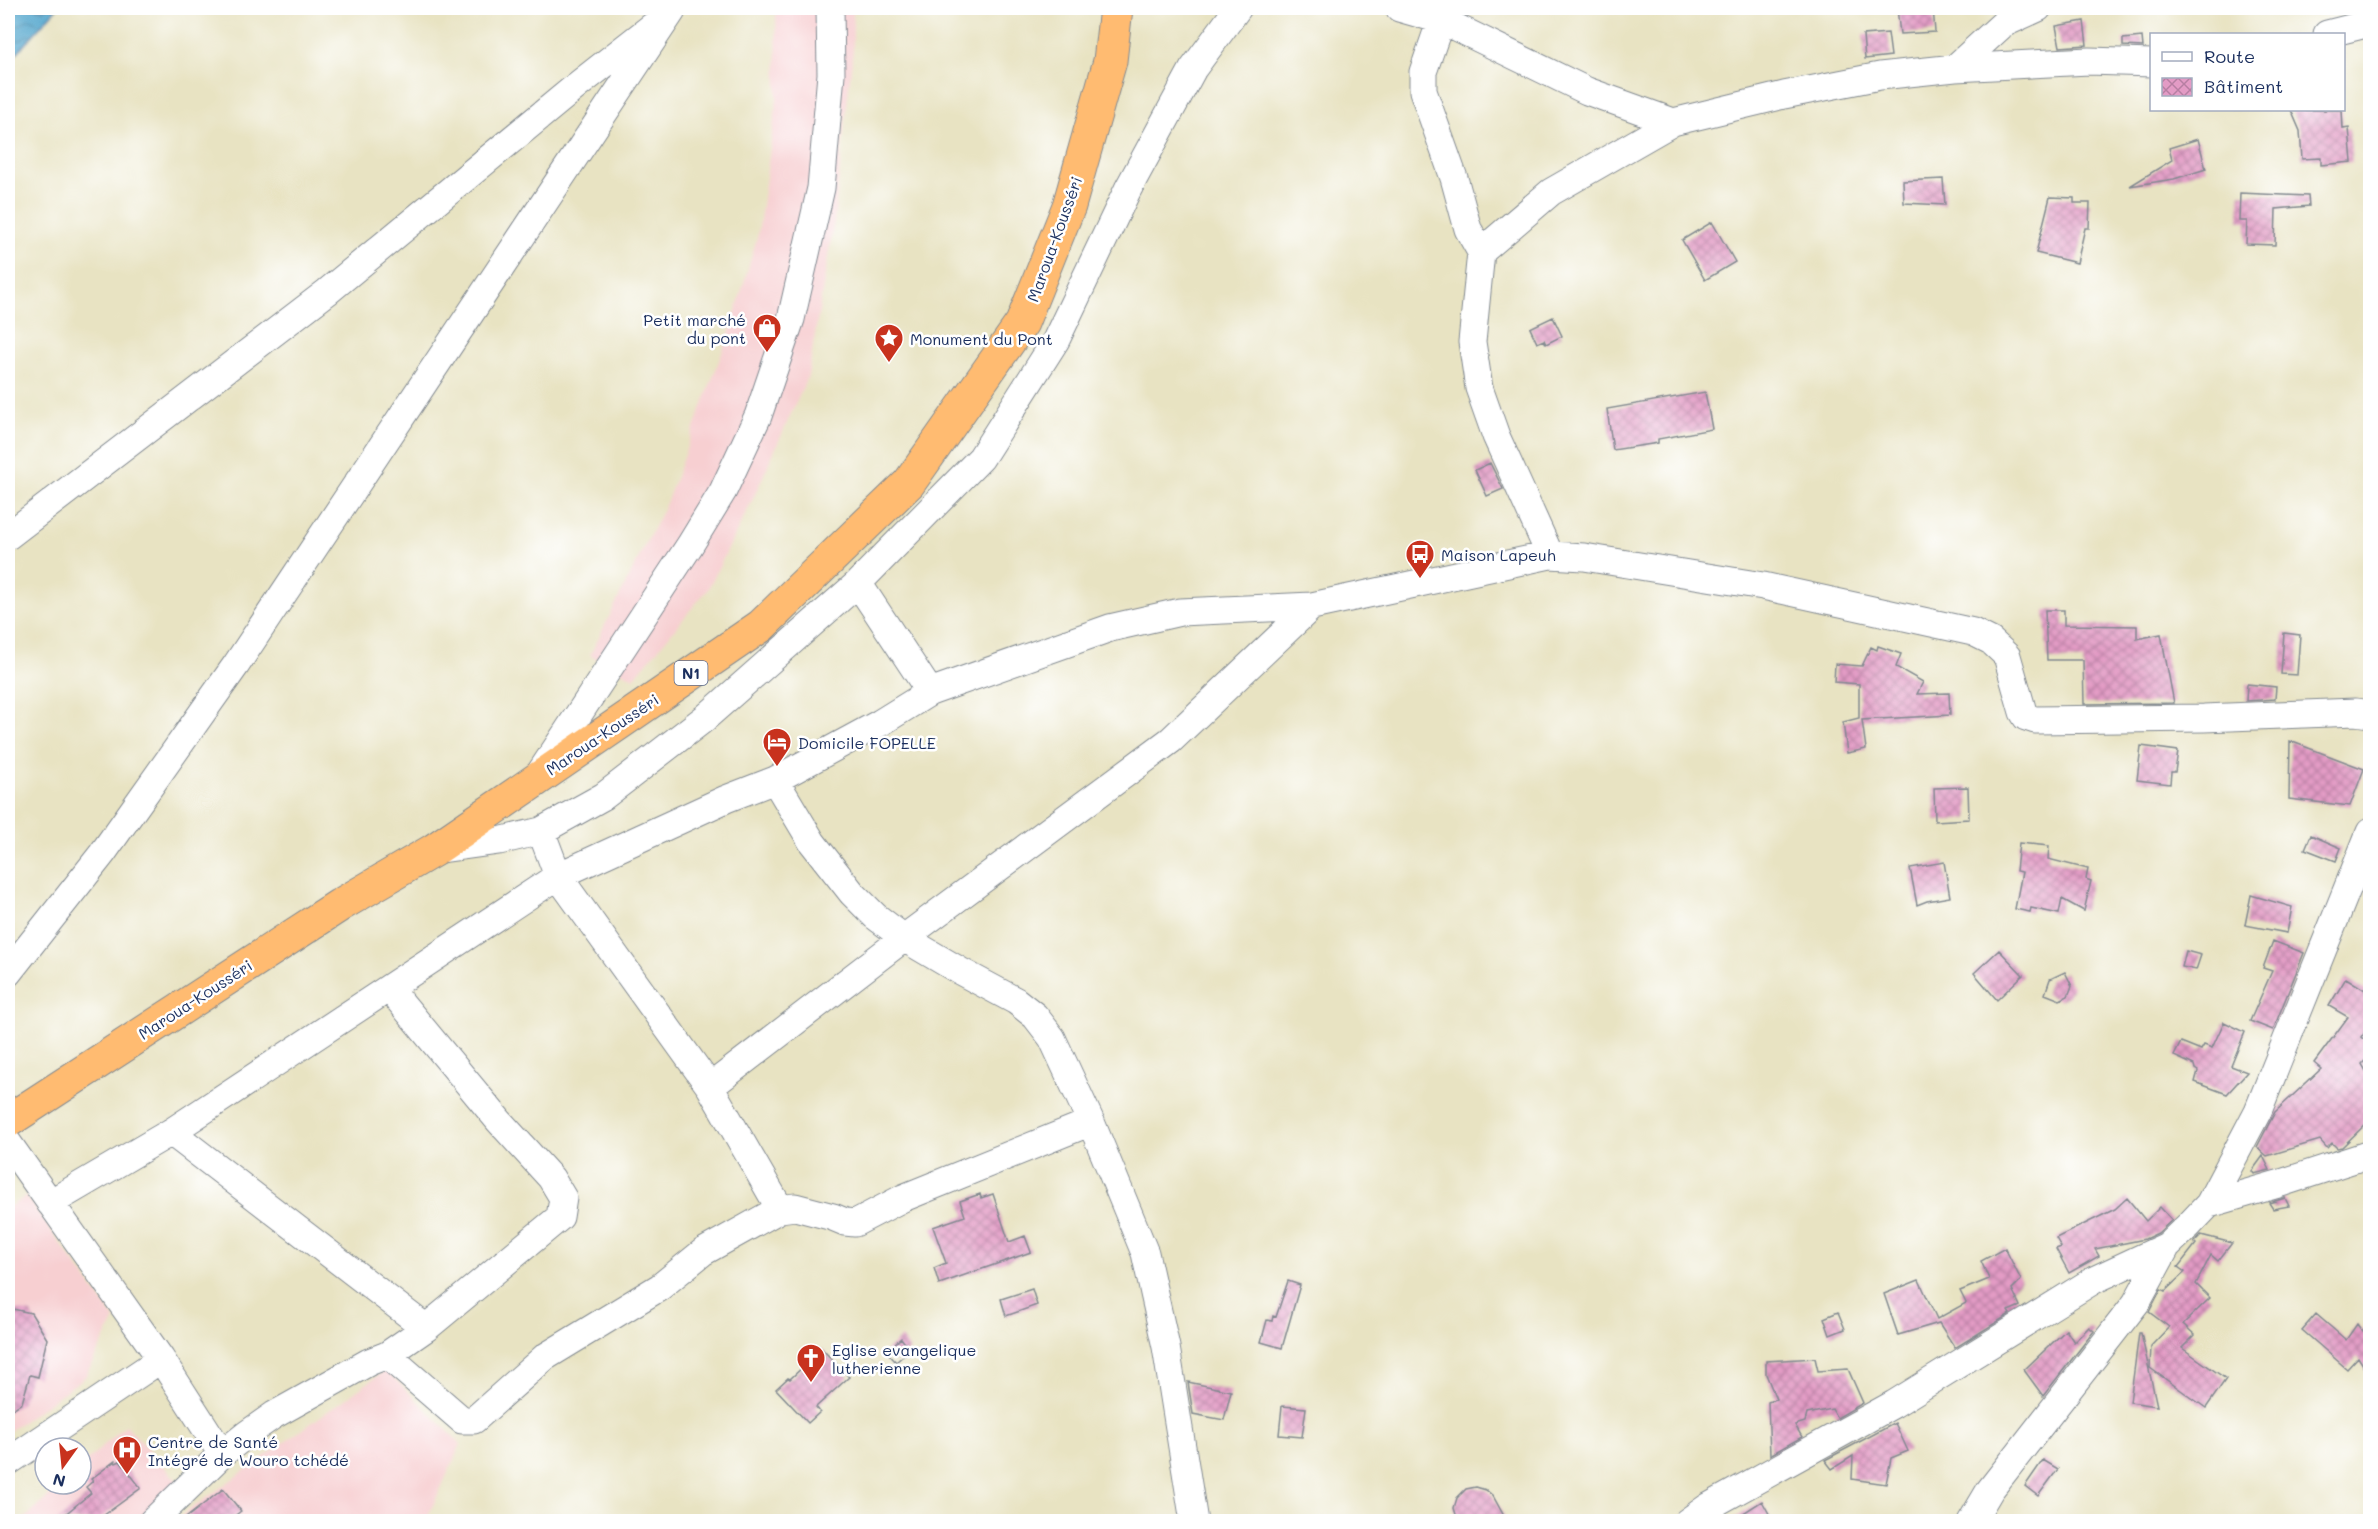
<svg xmlns="http://www.w3.org/2000/svg" width="2378" height="1529" font-family="Mali,sans-serif">
<defs>
<pattern id="water-waves" width="16" height="10" patternUnits="userSpaceOnUse" patternTransform="scale(1.5)"><rect width="16" height="10" fill="#51a5cc"/><path d="M0 5q4-4 8 0t8 0" fill="none" stroke="#4287a9"/></pattern>
<pattern id="building-cross-hatch" width="8" height="8" patternUnits="userSpaceOnUse" patternTransform="scale(1.5)"><rect width="8" height="8" fill="#e39bc5"/><path d="M0 0l8 8M0 8l8-8" fill="none" stroke="#b77fa3"/></pattern>
</defs>
<rect width="100%" height="100%" fill="#fff"/>
<filter id="ink" filterUnits="userSpaceOnUse"><feTurbulence type="fractalNoise" baseFrequency=".0167" numOctaves="2"/><feDisplacementMap in="SourceGraphic" scale="12" xChannelSelector="R" yChannelSelector="G"/><feConvolveMatrix kernelMatrix="1 2 1 2 8 2 1 2 1" color-interpolation-filters="sRGB"/></filter>
<filter id="wash" filterUnits="userSpaceOnUse"><feTurbulence type="fractalNoise" baseFrequency=".008" numOctaves="4" result="noise"/><feDisplacementMap in="SourceGraphic" scale="24" xChannelSelector="R" yChannelSelector="G"/><feGaussianBlur stdDeviation="1.35" result="paint"/><feColorMatrix in="noise" values="0 0 0 0 0 0 0 0 0 0 0 0 0 0 0 0 0 1.4 0 .05"/><feComposite in="paint" operator="in"/></filter>
<g filter="url(#wash)">
<rect width="100%" height="100%" fill="#e8e3c2"/>
<path fill="#f7cfd1" d="M776 8H853V51L834 222 808 376 752 501 708 589 634 678 590 655 667 501 730 331 758 234 777 99Z
M26 1196 115 1319 85 1377 8 1432V1208Z
M386 1370 461 1444 426 1521 172 1522Z
M126 1425 183 1487 146 1521 21 1522 62 1484H81V1466Z"/>
<path fill="url(#water-waves)" stroke="#366a95" stroke-width="1.5" d="M8 8H57L8 63Z"/>
<g id="blocks">
<path fill="url(#building-cross-hatch)" d="M1897 8H1933L1935 32 1900 34Z
M2084 21 2087 45 2060 47 2056 26Z
M1888 33 1891 56 1865 59 1863 35Z
M2142 37 2143 47 2123 46V39Z
M2291 110H2342L2343 129 2349 128 2352 162 2321 165V158L2302 159 2300 131Z
M2198 139 2206 169 2174 179 2130 186 2172 160 2169 148Z
M1943 179 1945 205 1904 203 1903 181Z
M2240 193 2308 196 2309 206 2276 209 2275 245 2246 244 2247 221H2239Z
M2050 197 2074 198V203H2090L2089 228H2085L2077 263 2036 253Z
M1712 222 1735 262 1705 280 1682 240Z
M1553 317 1562 336 1546 344 1544 340 1537 343 1530 328Z
M1705 392 1712 429 1658 439V443L1613 450 1607 409Z
M1490 463 1503 489 1487 496 1475 470Z
M2045 610H2064V625L2137 626V639L2161 634 2174 703 2084 704 2083 660H2047Z
M2284 633 2300 635 2297 675 2281 674Z
M1878 646 1901 654 1896 667 1923 682 1917 694 1949 693 1950 715 1862 720 1866 749 1847 753 1843 722 1859 718V684L1834 682 1835 664 1862 666 1871 647 1877 650Z
M2247 684 2276 687 2275 699 2246 701Z
M2290 741 2364 769 2350 806 2289 799Z
M2141 746 2178 751 2175 772H2171L2170 784 2137 780Z
M1968 787 1969 819 1935 821 1934 788Z
M2311 835 2341 848 2336 861 2305 849Z
M2019 843 2049 846 2048 859 2088 869 2086 879 2091 881 2084 911 2062 899 2059 914 2031 908 2030 912 2015 909 2022 872 2016 871Z
M1944 862 1950 897 1927 901 1917 905 1910 868Z
M2251 895 2292 907 2287 933 2245 925Z
M2273 941 2304 953 2273 1030 2250 1021 2272 971 2263 968Z
M1999 950 2023 975 1997 1000 1974 973Z
M2186 951 2201 955 2196 970 2182 967Z
M2065 972 2072 986 2068 996 2060 1000 2045 994 2050 979Z
M2346 978 2370 993V1023L2362 1037 2370 1045V1055L2362 1064 2370 1078V1120L2342 1147 2337 1148 2332 1143 2327 1148 2320 1140 2267 1156 2257 1147 2275 1112 2321 1069 2314 1063 2348 1017 2329 1006Z
M2224 1022 2245 1032 2231 1066 2247 1072 2227 1094 2195 1082 2198 1071 2195 1069 2194 1065 2174 1056 2181 1042 2201 1050 2204 1045 2212 1048Z
M2263 1156 2270 1170 2254 1174 2252 1171Z
M980 1194 981 1198 993 1194 1009 1242 1025 1236 1031 1252 939 1284 934 1268 946 1263 933 1227 965 1216 960 1201Z
M2127 1198 2146 1221 2160 1207 2172 1220 2158 1233 2145 1239 2095 1249 2099 1256 2069 1273 2056 1249 2061 1247 2056 1238 2115 1209Z
M2285 1198 2289 1206 2273 1209 2269 1203Z
M2201 1235 2232 1243 2218 1261 2211 1255 2196 1284 2210 1298 2183 1324 2195 1335 2182 1348 2226 1379 2206 1408 2150 1368 2151 1346 2169 1327 2149 1312 2161 1289 2165 1291 2185 1272 2178 1267 2196 1244 2194 1242Z
M2005 1248 2021 1280 2012 1289 2020 1306 2008 1311 2010 1314 1955 1348 1939 1323 1898 1335 1884 1294 1919 1280 1937 1319 1966 1303 1960 1291 1989 1279 1981 1261Z
M1288 1281 1300 1285 1282 1348 1261 1342 1267 1320 1272 1321 1273 1316 1276 1317Z
M1032 1289 1037 1305 1006 1316 1001 1299Z
M8 1308 31 1313 47 1339 38 1377 30 1375 22 1403 8 1412Z
M1838 1312 1845 1329 1830 1335 1824 1318Z
M2316 1314 2346 1340 2357 1324 2362 1331 2370 1323V1376L2358 1357 2347 1369 2302 1330Z
M2089 1327 2094 1331 2043 1396 2024 1370 2066 1330 2074 1342Z
M2139 1333H2141L2157 1406 2130 1402Z
M901 1338 910 1350 896 1362 886 1351Z
M822 1349 849 1377 816 1407 820 1412 808 1423 776 1389 788 1378 790 1379Z
M1815 1358 1818 1371 1848 1369 1863 1403 1837 1418 1832 1409 1807 1414 1805 1422 1795 1425 1802 1437 1770 1455 1768 1402 1776 1399 1766 1374V1361Z
M1188 1382 1231 1391 1224 1420 1193 1414Z
M1282 1406 1306 1408 1302 1437 1279 1435Z
M1895 1423 1908 1451 1891 1458 1886 1484 1852 1479 1853 1456 1832 1469 1825 1460Z
M2043 1460 2058 1469 2038 1496 2025 1486Z
M115 1461 116 1463 120 1461 141 1488 96 1521H57L91 1493 86 1487 93 1481 91 1479Z
M1476 1487 1486 1490 1493 1496 1505 1518 1491 1521H1458L1454 1508 1457 1498 1466 1489Z
M223 1489 241 1511 228 1521H182Z
M1762 1501 1773 1521H1731Z"/>
</g>
</g>
<g filter="url(#ink)">
<use href="#blocks" fill-opacity="0" stroke="#828990" stroke-width="1.5"/>
<g fill="none" stroke-linecap="round" stroke-linejoin="round">
<g stroke="#828990" stroke-width="29">
<path id="minor" d="M1399 8 1441 20 1587 91 1673 122 1784 95 1880 76 1955 68 2089 61 2152 63
M1441 20 1423 72V91L1454 178 1468 229 1481 252 1472 342 1479 388 1496 436 1550 555
M2327 34 2370 23
M1955 68 2003 24 2038 8
M1481 252 1551 192 1673 122
M8 536 327 292 579 84 653 26
M858 583 930 692
M540 773 690 545 723 491 758 416 791 319 821 188 831 74 830 8
M775 780 812 842 852 893 875 916 904 938 960 971 1016 1001 1035 1016 1052 1038 1091 1122 1145 1253 1166 1347 1194 1522
M541 831 558 876 726 799 775 780 880 723 930 692 1110 628 1180 612 1312 606 1550 555 1584 557 1763 586 1973 632 1991 641 2007 656 2023 712 2026 717 2035 720 2204 718 2355 712 2370 714
M434 850 499 841 541 831 604 796 705 718 858 583 981 458 1056 340 1128 189 1193 69 1238 8
M8 973 102 854 236 665 672 11
M710 1087 904 938 1171 740 1312 606
M171 1132 426 1328
M8 1143 161 1359 222 1454
M50 1203 171 1132 558 876 710 1087 780 1209
M2209 1204 2278 1184 2370 1154
M387 1355 462 1420H474L545 1357 660 1287 703 1252 780 1209 795 1207 833 1217 845 1222 855 1223 903 1198 1091 1122
M8 1462 161 1359
M152 1522 222 1454 247 1434 274 1415 369 1362 387 1355 426 1328 560 1217 563 1198 551 1178 499 1121 389 988
M1687 1522 1708 1507 1894 1404 2094 1280 2167 1246 2189 1225 2209 1204 2258 1111 2370 832
M1971 1522 1990 1490 2136 1303 2167 1246"/>
</g>
<g stroke="#828990" stroke-width="35">
<path id="highway" d="M8 1121 340 905 434 850 761 626 909 483 1022 323 1069 206 1110 61 1116 8"/>
</g>
<use href="#minor" stroke="#fff" stroke-width="27"/>
<use href="#highway" stroke="#ffbb71" stroke-width="33"/>
</g>
</g>
<defs>
<g id="shop-pin" transform="scale(1.5)"><path d="M0 17L-7.5 6A9.5 9.5 0 1 1 7.5 6Z" fill="#c8321e" stroke="#fff"/><path d="M-5-2.5h2.3a2.7 3.5 0 0 1 5.4 0H5L5.5 6h-11ZM-1.5-2.5h3a1.5 2.3 0 0 0-3 0Z" fill="#fff"/></g>
<g id="sight-pin" transform="scale(1.5)"><path d="M0 17L-7.5 6A9.5 9.5 0 1 1 7.5 6Z" fill="#c8321e" stroke="#fff"/><path d="M0-6L1.8-2.2L6-1.7L2.9 1.2L3.7 5.4L0 3.3L-3.7 5.4L-2.9 1.2L-6-1.7L-1.8-2.2Z" fill="#fff"/></g>
<g id="bus-pin" transform="scale(1.5)"><path d="M0 17L-7.5 6A9.5 9.5 0 1 1 7.5 6Z" fill="#c8321e" stroke="#fff"/><path d="M-5-6H5V4H4V6H2V4H-2V6H-4V4H-5ZM-3.5-4V0h7V-4ZM-3.5 1.2v1.5H-2V1.2ZM2 1.2v1.5H3.5V1.2Z" fill="#fff"/></g>
<g id="hotel-pin" transform="scale(1.5)"><path d="M0 17L-7.5 6A9.5 9.5 0 1 1 7.5 6Z" fill="#c8321e" stroke="#fff"/><path d="M-6-4.5h1.5V1H6V5H4.5V3h-9V5H-6ZM-4 0a1.8 1.8 0 1 1 3.6 0ZM.5 0V-2.5h3Q6-2.5 6 0Z" fill="#fff"/></g>
<g id="church-pin" transform="scale(1.5)"><path d="M0 17L-7.5 6A9.5 9.5 0 1 1 7.5 6Z" fill="#c8321e" stroke="#fff"/><path d="M-1.2-6h2.4v3.5h3.3v2.4h-3.3V6h-2.4V-.1h-3.3v-2.4h3.3Z" fill="#fff"/></g>
<g id="hospital-pin" transform="scale(1.5)"><path d="M0 17L-7.5 6A9.5 9.5 0 1 1 7.5 6Z" fill="#c8321e" stroke="#fff"/><path d="M-5-5h3v3.5h4V-5h3V5h-3V1.5h-4V5h-3Z" fill="#fff"/></g>
</defs>
<g fill-rule="evenodd">
<use href="#shop-pin" x="767" y="328"/>
<use href="#sight-pin" x="889" y="338"/>
<use href="#bus-pin" x="1420" y="554"/>
<use href="#hotel-pin" x="777" y="742"/>
<use href="#church-pin" x="811" y="1358"/>
<use href="#hospital-pin" x="127" y="1450"/>
</g>
<g text-anchor="middle" dominant-baseline="central" stroke-width="5" stroke-linejoin="round" paint-order="stroke">
<rect fill="#fff" stroke="#5f6d8e" stroke-width="1.5" x="674.5" y="661" width="33" height="24" rx="4.5"/>
<g font-size="15" font-weight="bold" fill="#1b2f5e">
<text x="691" y="673">N1</text>
</g>
<g font-size="16" fill="#1b2f5e" stroke="#fff">
<text transform="translate(1054 239) rotate(-70)">Maroua-Kousséri</text>
<text transform="translate(602 734) rotate(-34)">Maroua-Kousséri</text>
<text transform="translate(195 999) rotate(-33)">Maroua-Kousséri</text>
</g>
<g font-size="16" fill="#1b2f5e" stroke="#fff" text-anchor="start">
<text x="746" y="319" text-anchor="end">Petit marché<tspan x="746" dy="18">du pont</tspan></text>
<text x="910" y="338">Monument du Pont</text>
<text x="1441" y="554">Maison Lapeuh</text>
<text x="798" y="742">Domicile FOPELLE</text>
<text x="832" y="1349">Eglise evangelique<tspan x="832" dy="18">lutherienne</tspan></text>
<text x="148" y="1441">Centre de Santé<tspan x="148" dy="18">Intégré de Wouro tchédé</tspan></text>
</g>
</g>
<rect width="2378" height="1529" fill="none" stroke="#fff" stroke-width="30"/>
<rect x="2150" y="33" width="195" height="78" fill="#ffffff" stroke="#a4acbf" stroke-width="1.5"/>
<rect x="2162" y="52" width="30" height="9" fill="#ffffff" stroke="#a4acbf" stroke-width="1.5"/>
<text x="2204" y="63" font-size="18" fill="#1b2f5e">Route</text>
<rect x="2162" y="78" width="30" height="18" fill="url(#building-cross-hatch)" stroke="#a4acbf" stroke-width="1.5"/>
<text x="2204" y="93" font-size="18" fill="#1b2f5e">Bâtiment</text>
<g transform="translate(63 1466) rotate(195)"><circle r="28" fill="#ffffff" stroke="#a4acbf" stroke-width="1.5"/>
<path d="M0-4.5L10 22L0 15L-10 22Z" fill="#c8321e"/>
<text y="-9" font-size="16" font-weight="bold" text-anchor="middle" fill="#1b2f5e">N</text>
</g>
</svg>
